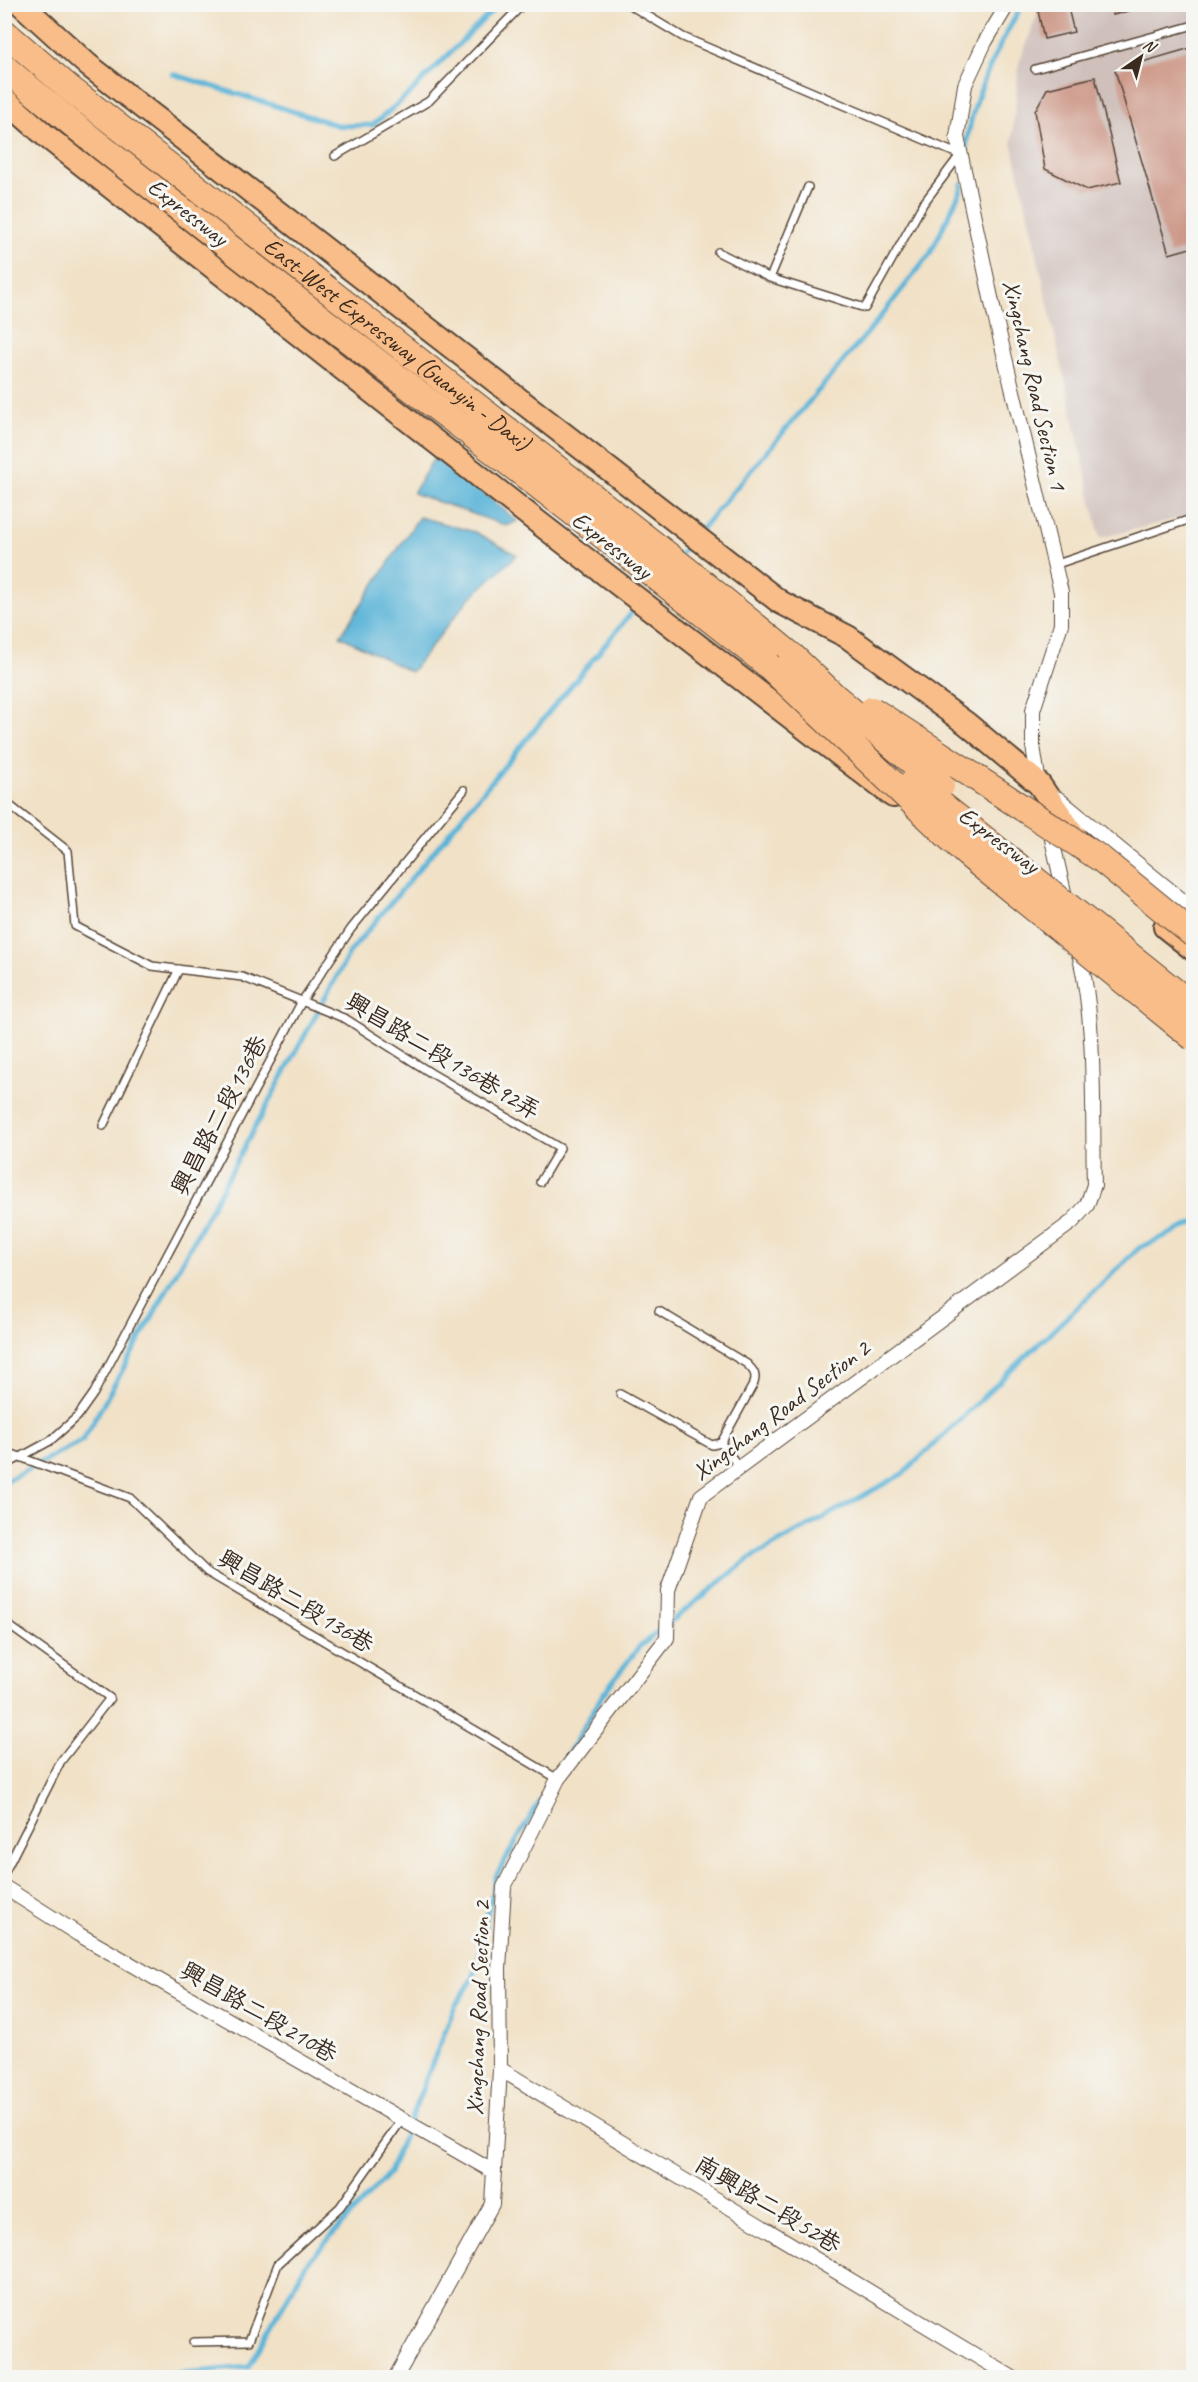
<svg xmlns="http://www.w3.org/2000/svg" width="1198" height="2382" font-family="Caveat,'LXGW WenKai TC',sans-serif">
<rect width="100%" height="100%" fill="#f6f6f2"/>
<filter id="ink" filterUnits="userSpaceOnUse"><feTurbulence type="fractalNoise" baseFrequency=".0167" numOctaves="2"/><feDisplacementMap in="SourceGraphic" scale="12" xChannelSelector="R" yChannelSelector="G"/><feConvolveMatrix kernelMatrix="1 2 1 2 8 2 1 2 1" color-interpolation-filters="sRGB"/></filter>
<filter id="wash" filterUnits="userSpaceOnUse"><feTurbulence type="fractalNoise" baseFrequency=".008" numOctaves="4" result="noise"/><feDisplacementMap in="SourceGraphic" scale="24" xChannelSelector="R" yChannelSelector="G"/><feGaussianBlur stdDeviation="1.35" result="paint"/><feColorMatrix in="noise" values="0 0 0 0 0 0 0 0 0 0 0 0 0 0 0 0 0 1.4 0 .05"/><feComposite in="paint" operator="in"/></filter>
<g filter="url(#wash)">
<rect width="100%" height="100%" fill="#f1e1c6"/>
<path fill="#cfc0bb" d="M1041 5H1193V515L1100 538 1012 142 1019 63Z"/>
<path fill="#5ab4d8" stroke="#4a6f7b" stroke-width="1.5" d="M437 453 517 521 507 526 413 493Z
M419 517 475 532 517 555 468 600 411 672 340 636Z"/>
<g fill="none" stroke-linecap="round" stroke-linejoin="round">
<path stroke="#5ab4d8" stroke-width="5" d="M173 74 340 126 373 125 409 94 499 4
M965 154C971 99 995 51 1023 4
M698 533 874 325 930 254 961 190 962 184
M679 556 692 540
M4 1482 83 1440 144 1332 350 952 638 605
M561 1766 603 1694 639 1647 749 1559 904 1473 1139 1248 1194 1223
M158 2378 160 2375 249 2367 306 2264 389 2173 455 2006 473 1979 496 1876 541 1799"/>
</g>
<g id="blocks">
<path fill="#cd9a8a" d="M1044 4H1067L1074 32 1044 39 1037 6Z
M1110 4H1150V5L1113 15Z
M1194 47V247L1169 254 1115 70Z
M1095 77 1121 182 1087 190 1045 169 1035 111 1047 89Z"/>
</g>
</g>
<g filter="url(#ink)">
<use href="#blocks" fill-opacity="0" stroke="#564537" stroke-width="1.5"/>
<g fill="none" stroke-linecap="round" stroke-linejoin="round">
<g stroke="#564537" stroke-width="10">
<path id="lane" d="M628 4 683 37 960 155 923 204 865 308 770 278 718 252
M1035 69 1194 25
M335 156 429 101 523 4
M770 278 808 187
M1054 565 1194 518
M4 801 68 851 75 926 152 966 242 977 346 1019 431 1073 560 1148 540 1182
M103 1126 179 969
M659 1311 747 1364C753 1370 757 1374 754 1383L721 1443 740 1468
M620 1394 712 1445 721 1443
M4 1451 130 1498 207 1572 558 1779
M4 1466 50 1441 77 1417 94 1393 302 1001 351 929 464 790
M4 1622 110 1698 61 1761 4 1874
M193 2342 249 2341 278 2264 340 2207 401 2121"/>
</g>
<g stroke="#564537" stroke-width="16">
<path id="street" d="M1008 4 985 42 965 85 957 137 994 312 1061 592V624L1033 710V746L1039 784
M1057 798 1194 910
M1049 826 1066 901
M4 1887 78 1934 494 2172
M500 2069 1013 2378
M398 2378 397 2375 492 2204 500 2069 499 1969 504 1887 558 1779 667 1638 668 1590 701 1496 1072 1222 1087 1205 1094 1185C1092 1110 1097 1017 1077 946"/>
</g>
<g stroke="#564537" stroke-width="26">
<path id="primary" d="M21 4 88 65 780 602 848 637 967 724 1039 784 1081 845
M4 99 46 136 539 523 893 796
M1165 927 1194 950"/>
</g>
<g stroke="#564537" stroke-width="28">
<g id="highway">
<path id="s1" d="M4 32 69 88 687 570 792 656"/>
<path d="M4 67C76 129 151 186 225 244 405 385 589 522 768 665"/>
</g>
</g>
<use href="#lane" stroke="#fff" stroke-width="7"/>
<use href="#street" stroke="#fff" stroke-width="14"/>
<use href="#primary" stroke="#f8bd89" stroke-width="22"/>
<use href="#highway" stroke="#f8bd89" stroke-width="26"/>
<g stroke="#564537" stroke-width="28" stroke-linecap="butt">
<path id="highway-bridge" d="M792 656 834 696 941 786
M768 665 967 854 1194 1038
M872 710 1101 859 1194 935
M913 782 1194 1007"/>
</g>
<use href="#highway-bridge" stroke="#f8bd89" stroke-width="26"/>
</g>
</g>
<g text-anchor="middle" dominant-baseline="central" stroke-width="6" stroke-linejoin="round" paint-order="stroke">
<g font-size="24" fill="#3b2a1e" stroke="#f6f6f2">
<text transform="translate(188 212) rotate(38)">Expressway</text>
<text stroke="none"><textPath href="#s1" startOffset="502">East-West Expressway (Guanyin - Daxi)</textPath></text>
<text transform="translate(1035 385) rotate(77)">Xingchang Road Section 1</text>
<text transform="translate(612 545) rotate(38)">Expressway</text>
<text transform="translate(999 840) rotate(37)">Expressway</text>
<text transform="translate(443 1056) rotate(31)">興昌路二段136巷92弄</text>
<text transform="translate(219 1115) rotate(-62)">興昌路二段136巷</text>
<text transform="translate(781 1410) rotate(-37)">Xingchang Road Section 2</text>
<text transform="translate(296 1601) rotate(31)">興昌路二段136巷</text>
<text transform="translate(478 2008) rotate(-88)">Xingchang Road Section 2</text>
<text transform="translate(259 2012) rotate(30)">興昌路二段210巷</text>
<text transform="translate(768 2204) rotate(31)">南興路二段52巷</text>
</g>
</g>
<rect width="1198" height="2382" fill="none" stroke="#f6f6f2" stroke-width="24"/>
<g transform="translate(1141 57) rotate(35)" stroke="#f6f6f2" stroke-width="4.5" paint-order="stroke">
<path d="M0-4.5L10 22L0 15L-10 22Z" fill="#3b2a1e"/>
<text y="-9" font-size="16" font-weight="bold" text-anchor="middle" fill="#3b2a1e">N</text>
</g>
</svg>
